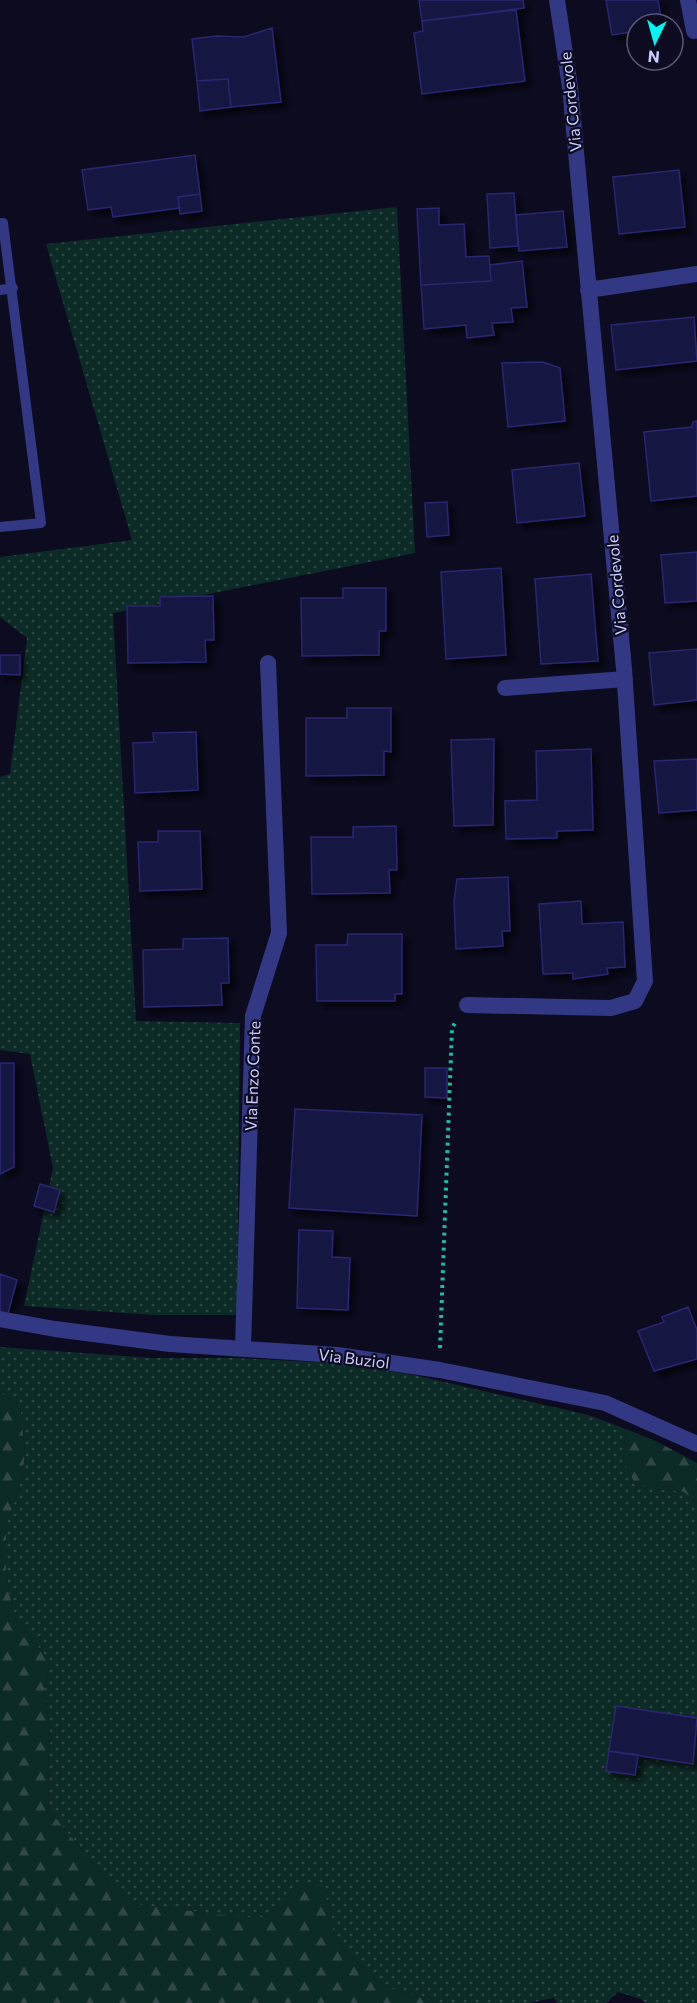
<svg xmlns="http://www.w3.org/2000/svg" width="697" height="2003" font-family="Commissioner,sans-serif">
<defs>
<pattern id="grass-dots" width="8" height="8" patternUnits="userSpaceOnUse" patternTransform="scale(1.5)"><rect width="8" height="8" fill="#0d2b26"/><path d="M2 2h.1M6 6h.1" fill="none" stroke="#2f4847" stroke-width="1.8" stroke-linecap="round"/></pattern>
<pattern id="forest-firs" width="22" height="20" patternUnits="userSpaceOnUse" patternTransform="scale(1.5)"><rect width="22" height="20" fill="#0d2b26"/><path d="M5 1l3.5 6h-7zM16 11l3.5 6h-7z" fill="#2f4847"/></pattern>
<filter id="shadow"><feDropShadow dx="5.5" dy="5.5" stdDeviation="3" flood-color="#0009"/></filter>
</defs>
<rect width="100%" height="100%" fill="#0c0b20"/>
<path fill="url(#grass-dots)" d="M397 207 415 553 113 613 136 1021 240 1023 237 1315H154L24 1306 53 1168 30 1054 0 1050V777L10 774 27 638 0 617V557L132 540 46 244Z
M0 1347 152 1358H236L336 1363 414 1375 588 1415 626 1429 623 1460 634 1482 657 1489 684 1492 697 1503V2003H646L641 1999 618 1992 606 2003H557L554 1998 528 2003H438L387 1987 349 1955 334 1936 330 1911 299 1883 283 1902 264 1917H240L134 1904 112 1887 49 1810 48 1761 51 1737 44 1688 50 1664 35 1642 17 1622 10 1597 6 1573V1524L15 1501 22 1477 25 1454 20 1405 0 1393Z"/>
<path fill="url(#forest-firs)" d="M0 1393 20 1405 25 1454 22 1477 15 1501 6 1524V1573L10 1597 17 1622 35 1642 50 1664 44 1688 51 1737 48 1761 49 1810 112 1887 134 1904 240 1917H264L283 1902 299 1883 323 1886 330 1911 334 1936 349 1955 387 1987 438 2003H0Z
M626 1429 656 1441 697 1463V1503L684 1492 657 1489 634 1482 623 1460Z"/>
<path fill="#191543" stroke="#2b2571" stroke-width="1.5" filter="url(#shadow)" d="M419 0H523L524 8 422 21Z
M606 0H658L662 24H637V31L612 35Z
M516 10 525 81 422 94 414 33 423 31 422 21Z
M272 28 281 102 231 107 228 79 197 81 192 39 216 36 244 37Z
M228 79 231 107 200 111 197 81Z
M195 155 200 194 178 197 179 208 113 217 111 207 88 210 82 170Z
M679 170 685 227 619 234 613 177Z
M514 193 518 246 490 248 487 194Z
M200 194 202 211 180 214 178 197Z
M439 208V225L464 224 466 257 489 256 491 281 421 285 417 209Z
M563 211 567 247 519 251 516 215Z
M522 261 527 307 511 308 513 322 492 323 494 335 467 338 466 325 424 329 421 285 491 281 490 265Z
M694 317 697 361 616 370 611 325Z
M543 362 560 368 565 421 508 427 502 363Z
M697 421V496L651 501 644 432 692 427 693 422Z
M579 463 585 516 517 523 512 470Z
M447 502 449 535 427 537 425 503Z
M697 552V601L665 603 661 555Z
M501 568 506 655 446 659 441 572Z
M591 574 598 661 541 664 535 579Z
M343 588H386V631H379V655L302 656 301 598H343Z
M213 596 214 640H205L206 662 128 663 127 606H160V597Z
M697 649V700L654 705 649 653Z
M0 655H20V675L0 674Z
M347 708H391V752L384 751V775L306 776V718H347Z
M196 732 198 790 135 793 133 743 154 742 153 733Z
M494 739 493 825 454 826 451 740Z
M591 749 593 830 557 831V838L506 839 505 801 537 800 536 751Z
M697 759V810L659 813 654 761Z
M396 826 397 870H389L390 893 312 894 311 837H353V827Z
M158 831H200L202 889 140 891 138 842H158Z
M508 877 510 931H502L503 946 456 949 454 901 457 879Z
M581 901 582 924 623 922 625 967 607 968 608 974 573 979V973L543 974 539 904Z
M348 934H402V994H395V1001H317L316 945H347Z
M228 938 229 983H221L222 1005 144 1007 143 950 183 949V939Z
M0 1063H14V1167L0 1174Z
M425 1068H447V1098L425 1097Z
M295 1109 422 1115 417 1216 289 1208Z
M40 1184 60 1190 54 1212 34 1206Z
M299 1230 333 1231 332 1257 350 1258 348 1310 297 1308Z
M0 1274 17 1280 7 1317 0 1315Z
M688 1307 697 1330V1359L654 1371 638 1331 664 1322 662 1317Z
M616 1706 697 1718 693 1764 609 1751Z
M609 1751 638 1755 635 1775 606 1771Z"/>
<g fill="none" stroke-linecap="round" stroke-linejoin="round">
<path stroke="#23ba9e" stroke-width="4" stroke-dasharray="3 4.5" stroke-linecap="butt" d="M440 1348 452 1028 455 1023"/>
<path stroke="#323883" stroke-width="10" d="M0 223H3L41 523 0 527
M0 290 13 288"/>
<path stroke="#323883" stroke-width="16" d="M688 0 694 31
M588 290 697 274
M505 688 625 679
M467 1005 611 1008 635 1001 645 981 624 669 570 87 557 0
M0 1319 55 1329 170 1344 337 1355 440 1370 605 1403 697 1444
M243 1348 253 1016 279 933 268 663"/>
</g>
<g text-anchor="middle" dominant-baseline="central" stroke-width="4.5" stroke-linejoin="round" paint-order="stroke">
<g font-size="16" fill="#cacaff" stroke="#0c0b20">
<text transform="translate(570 102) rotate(-96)">Via Cordevole</text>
<text transform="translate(616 585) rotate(-95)">Via Cordevole</text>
<text transform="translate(252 1076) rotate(-88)">Via Enzo Conte</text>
<text transform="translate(354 1358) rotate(7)">Via Buziol</text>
</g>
</g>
<g transform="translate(655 42) rotate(185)"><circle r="28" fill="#0c0b20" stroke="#585779" stroke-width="1.5"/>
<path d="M0-4.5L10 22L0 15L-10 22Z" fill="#00f5f0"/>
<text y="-9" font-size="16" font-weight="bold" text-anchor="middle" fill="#cacaff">N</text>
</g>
</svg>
